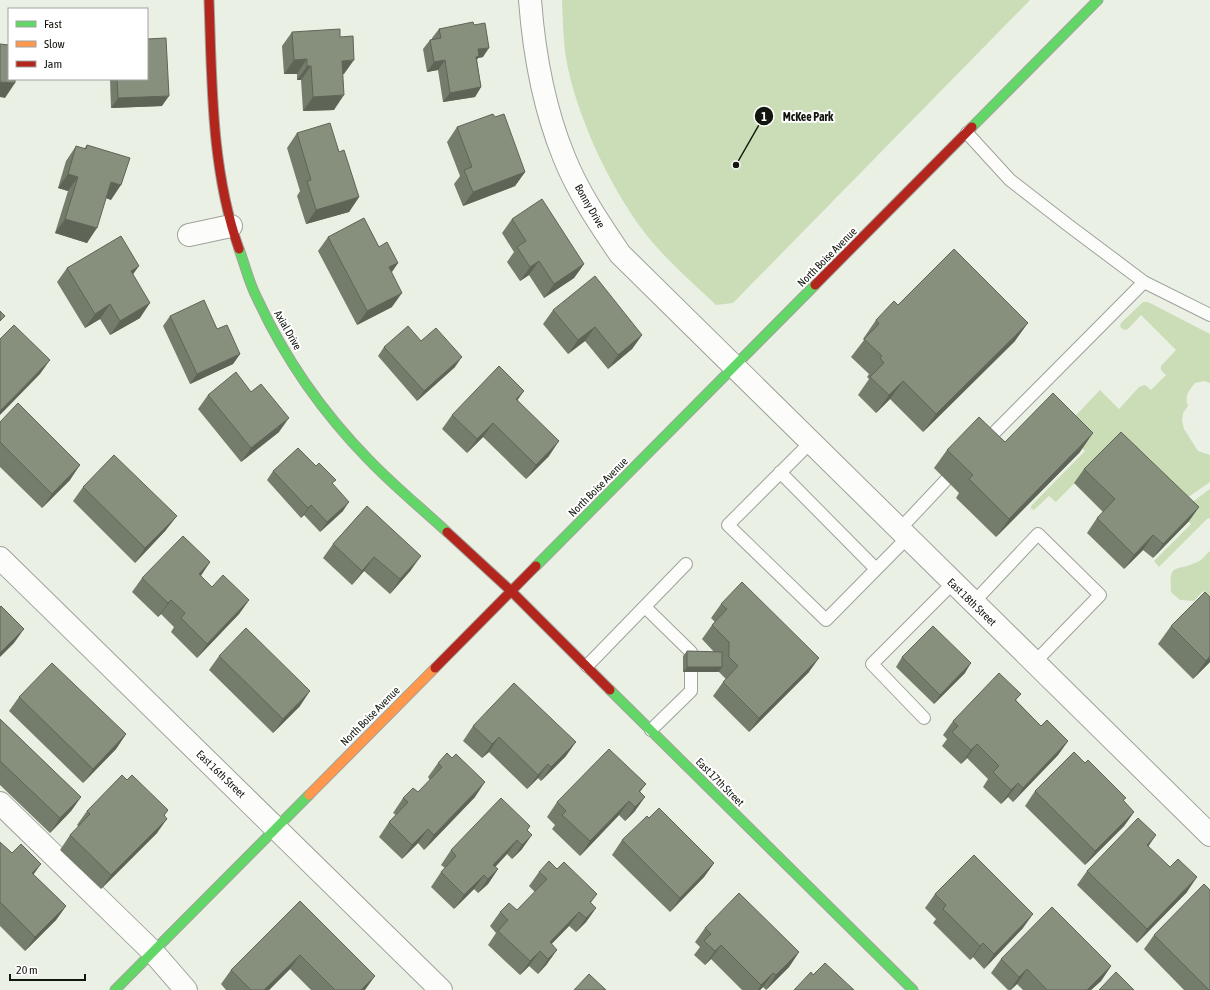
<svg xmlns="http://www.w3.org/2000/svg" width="1210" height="990" font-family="'Asap Condensed',sans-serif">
<rect width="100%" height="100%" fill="#eaf0e4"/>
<path fill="#caddb7" d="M562 0H1030L733 303 716 305C695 285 672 265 653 243 614 197 576 117 566 58 563 39 563 19 562 0Z
M1143 302H1148L1210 334V383L1204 381 1195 383C1189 390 1184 397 1188 406L1183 413 1182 421 1184 429 1198 451 1210 455V482L1174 507 1111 446 1056 502 1049 496 1034 510 1031 509V506L1085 451 1063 429 1100 390 1119 409 1139 387 1145 385 1151 390 1166 375 1161 370V366L1176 350 1141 315 1128 329 1124 330 1120 327 1121 323Z
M1210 489V518L1207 519 1159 567 1154 561 1191 524 1179 512Z
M1210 551V598L1203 591 1194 601 1180 600 1171 592C1169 562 1175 572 1195 563 1202 561 1205 555 1210 551Z"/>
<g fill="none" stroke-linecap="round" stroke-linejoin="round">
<g stroke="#9ea29a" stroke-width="14">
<path id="lane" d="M967 133 1010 180 1068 225 1144 282 1210 315
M810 443 728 525 826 620 907 538
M983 444 1144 282
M780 472 876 569
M899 530 946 480
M973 603 1038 534 1100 595 1034 663
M645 607 691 652V691L651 730
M587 666 686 564
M924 718 872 664 953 583"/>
</g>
<g stroke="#9ea29a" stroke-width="24">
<path id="street" d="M530 0C534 53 544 108 564 157 578 192 599 223 620 254L1210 835
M189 235 231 226
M0 558 441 990
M0 803 153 952 186 990"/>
</g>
<g stroke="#9ea29a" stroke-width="11">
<path id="fast" d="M972 127 1098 0
M239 249C245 265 249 283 257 298 284 357 323 413 369 460 393 485 421 508 447 532
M536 566 815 285
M610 690 913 990
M115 990 309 795"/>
</g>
<g stroke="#9ea29a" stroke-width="11">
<path id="slow" d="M309 795 435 668"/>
</g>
<g stroke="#9ea29a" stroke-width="11">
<path id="jam" d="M209 0C212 83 211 170 239 249
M815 285 972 127
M447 532 511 591 610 690
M435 668 536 566"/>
</g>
<use href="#lane" stroke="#fcfdfb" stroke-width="12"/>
<use href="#street" stroke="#fcfdfb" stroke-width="22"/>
<use href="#fast" stroke="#63d668" stroke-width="9"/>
<use href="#slow" stroke="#ff974d" stroke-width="9"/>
<use href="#jam" stroke="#b3261e" stroke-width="9"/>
</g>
<path fill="#747c6b" d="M474 25 483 57 478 58 477 60 481 87 475 97 443 102 438 70 427 72 423 49 430 40 432 39V38L439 29Z
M292 32 344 74H343L334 110 303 111 301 80H297V74H284L282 46Z
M110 79H147L162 106 111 108Z
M495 117 525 172 515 186 463 206 454 184 460 176 447 142 457 127Z
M297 133 359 197 349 212 306 224 297 196 300 191 287 148Z
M87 145 111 200 106 198 87 243 55 233 68 191 58 188 66 161 76 146 84 149Z
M512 219 584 264 574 278 544 298 529 275 520 281 507 262 514 252 502 233Z
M328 237 379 247 398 263 392 272V307L357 325 318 251Z
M67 268 133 275 140 318 110 335 100 319 85 328 57 282Z
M898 305 1015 341 923 432 890 399 876 413 858 395 869 379 867 377 869 374 851 357 864 340 863 339 876 320Z
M553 310 642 335 632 349 608 369 585 341 568 354 543 324Z
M170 316 217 329 240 354 233 364 190 384 163 326Z
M421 341 455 367 417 401 378 356 384 347Z
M251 392 279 432 241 462 198 409 208 395Z
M518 400 549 456 526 479 483 437 467 453 442 429 452 415Z
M0 422 70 480 42 508 0 467Z
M947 450 1080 452 996 537 956 498 959 493 934 468Z
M1084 469 1199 507 1189 521 1153 558 1143 550 1124 569 1087 533 1097 518 1103 512 1074 483Z
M273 471 333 484 343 511 320 532 304 515 301 518 267 480Z
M83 487 166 530 135 563 73 501Z
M367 506 411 570 390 594 364 571 352 585 323 558 333 544Z
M210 562 201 576 212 587 249 600 239 614 197 658 171 632 174 627 161 614 158 617 132 592 142 578Z
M721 604 809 672 749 732 713 696 723 682 726 679 719 672H683V656L687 651 714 652 702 639 712 625 715 622 711 618Z
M1171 626 1210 662 1193 679 1158 644Z
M219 656 300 706 273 733 209 670Z
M902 657 965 673 934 704 896 667Z
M1021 694 1016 700 1041 726 1068 741 1058 755 1013 802 1008 797 1001 804 983 787 988 779 967 758 961 764 942 746 947 739 943 735 953 721Z
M19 697 126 734 116 749 83 783 9 711Z
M0 719 81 797 71 811 50 833 0 785Z
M473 726 566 756 541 781 538 778 527 789 489 752 482 758 463 741Z
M438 763 475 797 424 850 418 843 402 859 379 837 389 822 396 815 393 813 403 798 418 792 430 780 428 777Z
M127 780 168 810 164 816 157 833 101 889 60 850 70 835 79 827 77 825 87 811Z
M646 784 640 792 635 811 625 821 619 815 580 856 552 829 555 825 547 817 557 802Z
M1035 791 1123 801 1134 812 1124 826 1085 865 1025 806Z
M649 818 714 863 704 877 670 912 612 855 622 840Z
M527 830 522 849 512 859 507 854 495 867 498 869 488 884 478 893 474 889 454 909 431 887 441 872 445 868 441 865 451 850Z
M0 842 66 906 56 920 25 951 0 926Z
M1148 846 1187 892 1137 943 1077 885 1087 871Z
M539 872 591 903 596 908 586 922 576 932 569 926 551 944 547 964 538 974 529 966 520 975 488 945 496 933 490 926 500 912 517 910 535 892 529 886Z
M935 894 1023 928 984 969 973 957 970 960 933 923 936 919 925 908Z
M300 901 365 990H311L290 969 269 990H226L221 984 231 970Z
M705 928 799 952 789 967 766 990 763 987 760 990H742L711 959 705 965 694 955 700 947 695 942Z
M1154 935 1210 990H1184L1144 949Z
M1001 959 1111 966 1101 981 1091 990H1023L1017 984 1011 990H1008L991 973Z"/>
<path fill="#5e6557" d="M489 48 483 57 478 58 473 66 478 49Z
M307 59 297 74H284L294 60Z
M354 60 344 74 332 75 342 61Z
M445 60 438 70 427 72 434 62Z
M307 66H311L301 80H297Z
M0 82 15 83 5 98 0 97Z
M481 87 475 97 443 102 450 93Z
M344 95 334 110 303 111 313 97Z
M169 96 162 106 111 108 118 98Z
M525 172 515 186 463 206 473 192Z
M68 174 78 177 68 191 58 188Z
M111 182 121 185 111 200 101 196Z
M359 197 349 212 306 224 316 210Z
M65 219 97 228 87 243 55 233Z
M539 261 529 275 520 281 530 267Z
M398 263 388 277 389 267Z
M584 264 574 278 544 298 554 284Z
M139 266 129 280 131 271Z
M402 293 392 307 357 325 367 311Z
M150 303 140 318 110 335 120 321Z
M110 304 100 319 85 328 95 314Z
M1028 323 1015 341 923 432 936 414Z
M595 327 585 341 568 354 578 340Z
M642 335 632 349 608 369 618 355Z
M240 354 233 364 190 384 197 374Z
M462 357 455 367 417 401 424 391Z
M50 360 40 374 0 415V411Z
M903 381 890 399 876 413 889 395Z
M524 391 514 405 516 399Z
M289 418 279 432 241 462 251 448Z
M493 423 483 437 467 453 477 439Z
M1093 433 1080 452 996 537 1009 519Z
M559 441 549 456 526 479 536 465Z
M80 465 70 480 42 508 52 494Z
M349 502 343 511 320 532 327 522Z
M311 505 304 515 301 518 308 508Z
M1199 507 1189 521 1153 558 1163 544Z
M177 516 166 530 135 563 145 548Z
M1153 535 1143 550 1124 569 1134 555Z
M421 556 411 570 390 594 400 579Z
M374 557 364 571 352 585 362 571Z
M210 562 200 576 199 574Z
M171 600 161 614 158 617 168 603Z
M249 600 239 614 197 658 207 644Z
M24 629 14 643 0 657V653Z
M1210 656V662L1193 679 1206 661Z
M819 658 809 672 749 732 759 718Z
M971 663 965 673 934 704 940 695Z
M687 667H722L719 672H683Z
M310 691 300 706 273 733 283 719Z
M126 734 116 749 83 783 93 769Z
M499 737 489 752 482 758 492 744Z
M1068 741 1058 755 1013 802 1023 788Z
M576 742 566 756 541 781 551 767Z
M977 744 967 758 961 764 971 750Z
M548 764 538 778 527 789 538 775Z
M485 782 475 797 424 850 434 835Z
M1018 783 1008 797 1001 804 1011 790Z
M81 797 71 811 50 833 60 818Z
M645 797 635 811 625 821 635 807Z
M629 801 619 815 580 856 590 841Z
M1134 812 1124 826 1085 865 1095 851Z
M167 819 157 833 101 889 111 875Z
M428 829 418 843 402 859 412 845Z
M532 835 522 849 512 859 522 845Z
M1156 835 1146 850 1147 845Z
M517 840 507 854 486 877 493 865Z
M714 863 704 877 670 912 680 898Z
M41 864 31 878 32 873Z
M498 869 488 884 478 893 488 879Z
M484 875 474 889 454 909 464 895Z
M1197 877 1187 892 1137 943 1147 929Z
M597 894 587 908 590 902Z
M66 906 56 920 25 951 35 937Z
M596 908 586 922 576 932 586 918Z
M579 912 569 926 542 954 550 942Z
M1033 914 1023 928 984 969 994 954Z
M983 943 973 957 970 960 980 946Z
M721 945 711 959 705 965 715 951Z
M557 950 547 964 538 974 548 959Z
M540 951 529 966 520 975 530 961Z
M799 952 789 967 766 990 776 975Z
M300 955 290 969 269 990H264Z
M1111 966 1101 981 1091 990H1087Z
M1027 969 1017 984 1010 990 1019 977Z
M773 973 763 987 760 990H758L761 985Z
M375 976 365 990H361Z"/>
<path fill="#87907c" stroke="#5e6557" d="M473 22 474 25 485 23 489 48 478 49 479 56 476 57 481 87 450 93 445 60 434 62 430 40 441 38 439 29Z
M340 29V37L353 36 354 60 342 61 344 95 313 97 311 66H307V59L294 60 292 32Z
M166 38 169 96 118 98 117 79H147V39Z
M0 44 9 45V79H15V83L0 82Z
M493 114 495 117 504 114 525 172 473 192 464 170 472 167 457 127Z
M330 123 339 152 344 150 359 197 316 210 307 181 311 180 297 133Z
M87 145 130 158 121 185 111 182 97 228 65 219 78 177 68 174 76 146 86 149Z
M542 199 584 264 554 284 539 261 530 267 517 247 526 241 512 219Z
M364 218 379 247 387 242 398 263 389 267 402 293 367 311 328 237Z
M121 236 139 266 131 271 150 303 120 321 110 304 95 314 67 268Z
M954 249 1028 323 936 414 903 381 889 395 870 377 884 363 880 358 882 356 864 339 879 324 876 320 894 301 898 305Z
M595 276 642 335 618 355 595 327 578 340 553 310Z
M204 300 217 329 227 325 240 354 197 374 170 316Z
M0 311 5 316 0 321Z
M14 325 50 360 0 411V339Z
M408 326 421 341 436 328 462 357 424 391 384 347Z
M499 366 524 391 516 399 559 441 536 465 493 423 477 439 452 415Z
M236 372 251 392 261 384 289 418 251 448 208 395Z
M1053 393 1093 433 1009 519 969 479 973 475 947 450 979 417 1005 442Z
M18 403 80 465 52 494 0 442V422Z
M1121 432 1199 507 1163 544 1153 535 1134 555 1097 518 1115 499 1084 469Z
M298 448 316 466 319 463 336 480 332 483 349 502 327 522 311 505 308 508 273 471Z
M114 455 177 516 145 548 83 487Z
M367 506 421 556 400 579 374 557 362 571 333 544Z
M183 536 210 562 199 574 212 587 223 575 249 600 207 644 181 618 185 613 171 600 168 603 142 578Z
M742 582 819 658 759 718 723 682 738 666 729 657V642L712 625 727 609 721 604Z
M1205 592 1210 597V656L1206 661 1171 626Z
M1 606 24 629 0 653V607Z
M933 626 971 663 940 695 902 657Z
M246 628 310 691 283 719 219 656Z
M687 651 722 652V667H687Z
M52 663 126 734 93 769 19 697Z
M999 673 1021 694 1015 700 1041 726 1047 720 1068 741 1023 788 1018 783 1011 790 993 772 999 766 977 744 971 750 952 732 958 726 953 721Z
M514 683 576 742 551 767 548 764 538 775 499 737 492 744 473 726Z
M0 719 81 797 60 818 0 761Z
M609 749 646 784 639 791 645 797 635 807 629 801 590 841 562 815 566 811 557 802Z
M1074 752 1085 763 1088 760 1126 798 1123 800 1134 812 1095 851 1035 791Z
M447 753 452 758 456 754 485 782 434 835 428 829 412 845 389 822 408 802 403 798 413 788 418 792 442 767 438 763Z
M122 775 127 780 132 775 168 810 164 815 167 819 111 875 70 835 90 814 87 811Z
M501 798 530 826 527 830 532 835 522 845 517 840 493 865 498 869 488 879 484 875 464 895 441 872 456 856 451 850Z
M659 808 714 863 680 898 622 840 647 816 649 818Z
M1138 818 1156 835 1147 845 1170 867 1178 859 1197 877 1147 929 1087 871Z
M0 842 12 853 21 844 41 864 32 873 66 906 35 937 0 902Z
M974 855 1033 914 994 954 983 943 980 946 943 909 946 905 935 894Z
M549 861 557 869 564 862 597 894 590 902 596 908 586 918 579 912 550 942 557 950 548 959 540 951 530 961 498 931 508 920 500 912 509 903 517 910 547 879 539 872Z
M1204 884 1210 890V990H1209L1154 935Z
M739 893 799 952 776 975 773 973 761 985 721 945 715 951 704 941 711 934 705 928Z
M300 901 375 976 361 990H335L300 955 264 990H251L231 970Z
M1052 907 1111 966 1087 990H1047L1027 969 1019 977 1001 959Z
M825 963 854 990H794L811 972 813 975Z
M1116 972 1134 990H1099Z
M589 974 606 990H574Z"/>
<g text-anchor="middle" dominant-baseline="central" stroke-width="4" stroke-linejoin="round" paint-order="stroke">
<g font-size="11" fill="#12160e" stroke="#fff">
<text transform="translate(590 206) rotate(60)">Bonny Drive</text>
<text transform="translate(827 257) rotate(-45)">North Boise Avenue</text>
<text transform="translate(288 330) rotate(60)">Axial Drive</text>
<text transform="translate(598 487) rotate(-45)">North Boise Avenue</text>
<text transform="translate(972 602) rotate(44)">East 18th Street</text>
<text transform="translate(370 716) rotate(-45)">North Boise Avenue</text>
<text transform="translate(221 774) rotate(44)">East 16th Street</text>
<text transform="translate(720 782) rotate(45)">East 17th Street</text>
</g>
</g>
<path fill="none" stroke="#12160e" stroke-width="1.5" d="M736 165L764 116"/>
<g fill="#12160e" stroke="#fff" stroke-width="1.5">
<circle cx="736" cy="165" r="4"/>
<circle cx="764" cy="116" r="10"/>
</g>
<g font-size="12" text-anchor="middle" font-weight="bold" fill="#fff">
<text x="764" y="121">1</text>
</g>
<g font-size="12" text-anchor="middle" font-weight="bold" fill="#12160e" stroke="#fff" stroke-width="4" stroke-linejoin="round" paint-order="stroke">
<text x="808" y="121">McKee Park</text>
</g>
<rect x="8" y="8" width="140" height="72" fill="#ffffff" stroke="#a0a29f"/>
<rect x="16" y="21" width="20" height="6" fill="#63d668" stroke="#a0a29f"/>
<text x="44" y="28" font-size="12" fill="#12160e">Fast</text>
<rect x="16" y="41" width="20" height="6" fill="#ff974d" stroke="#a0a29f"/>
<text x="44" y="48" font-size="12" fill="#12160e">Slow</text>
<rect x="16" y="61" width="20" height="6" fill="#b3261e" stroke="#a0a29f"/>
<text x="44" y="68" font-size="12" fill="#12160e">Jam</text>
<path d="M10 974v6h75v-6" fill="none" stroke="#12160e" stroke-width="2"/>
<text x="16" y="974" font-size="12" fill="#12160e" stroke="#ffffff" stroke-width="3" paint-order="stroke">20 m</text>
</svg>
